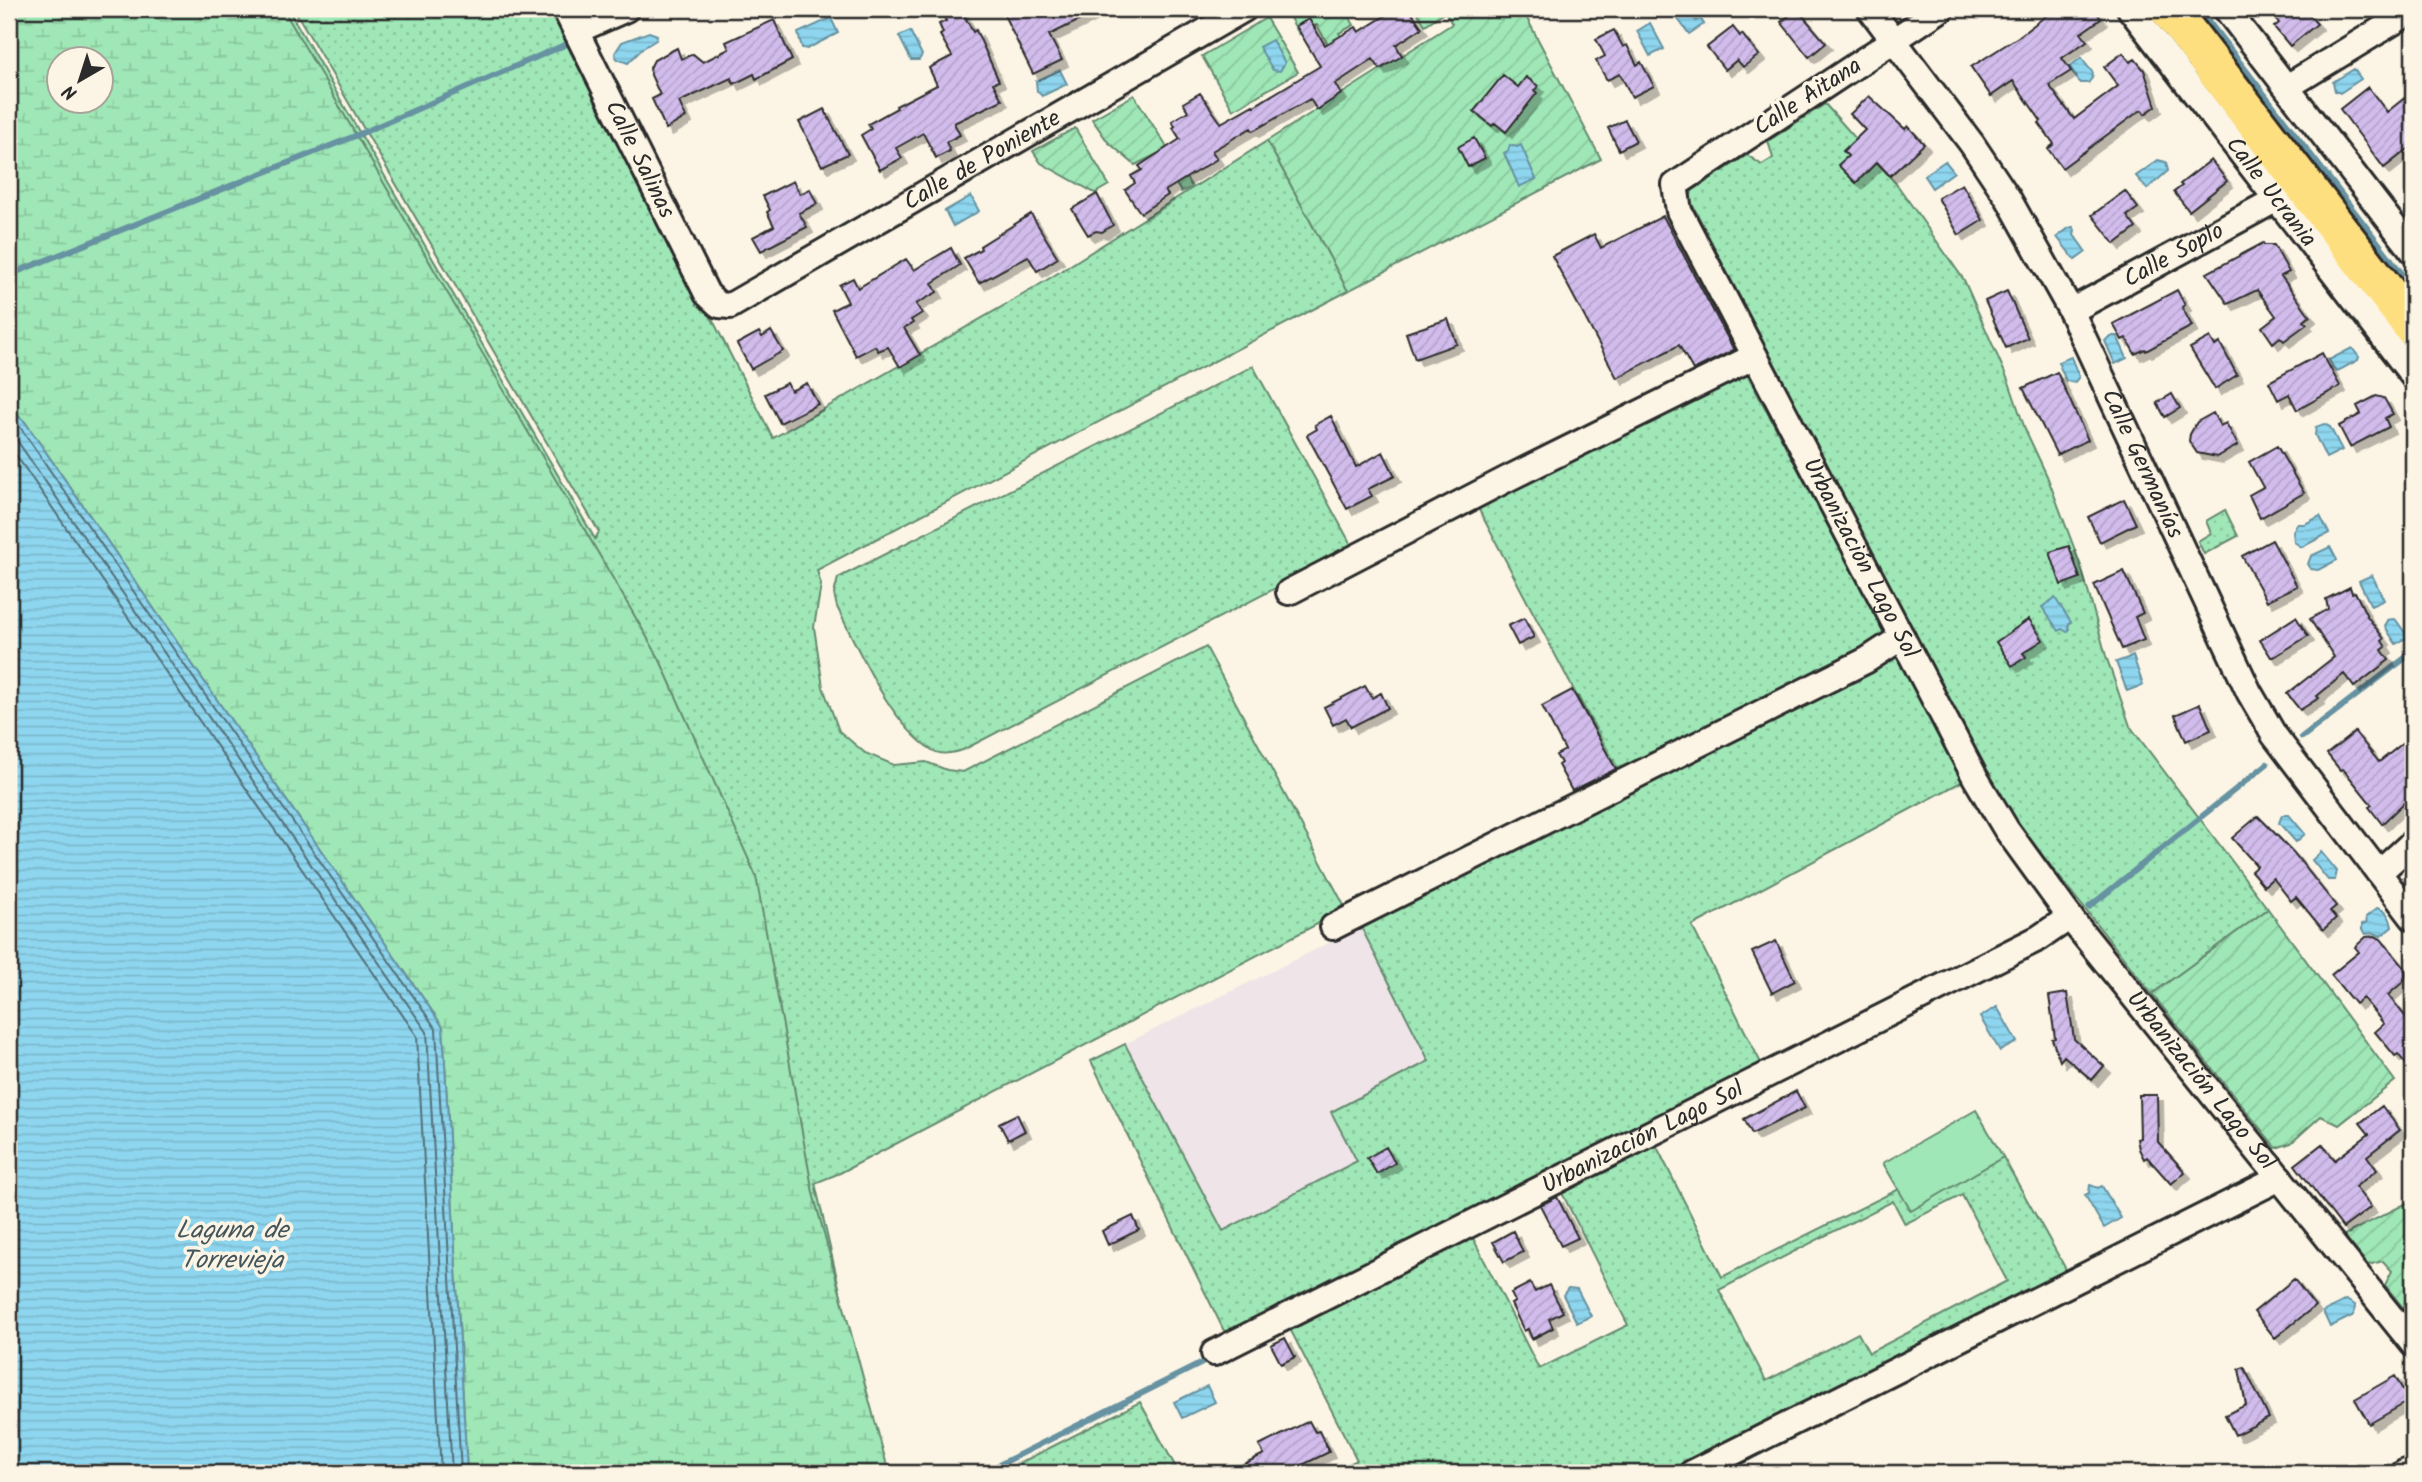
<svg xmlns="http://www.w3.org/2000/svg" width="2422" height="1482" font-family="Kalam,sans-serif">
<defs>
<pattern id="grass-dots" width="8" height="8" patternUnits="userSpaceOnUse" patternTransform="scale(1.75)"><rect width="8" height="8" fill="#9fe7b6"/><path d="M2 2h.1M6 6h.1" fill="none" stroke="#89c69d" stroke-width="1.8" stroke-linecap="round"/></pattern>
<pattern id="wetland-marsh" width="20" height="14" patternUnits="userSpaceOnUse" patternTransform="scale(1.75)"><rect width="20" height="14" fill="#9fe7b6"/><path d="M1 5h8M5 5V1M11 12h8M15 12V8" fill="none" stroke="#89c69d"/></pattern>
<pattern id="garden-furrows" width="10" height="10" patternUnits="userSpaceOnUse" patternTransform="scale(1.75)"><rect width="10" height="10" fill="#9fe7b6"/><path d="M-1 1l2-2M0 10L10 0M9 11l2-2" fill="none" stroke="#89c69d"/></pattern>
<pattern id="water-rules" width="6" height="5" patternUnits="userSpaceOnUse" patternTransform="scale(1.75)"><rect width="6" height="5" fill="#8ed6ef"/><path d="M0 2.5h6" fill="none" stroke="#7bb8cd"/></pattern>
<pattern id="building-hatch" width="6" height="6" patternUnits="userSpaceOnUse" patternTransform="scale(1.75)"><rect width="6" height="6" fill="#d2bcec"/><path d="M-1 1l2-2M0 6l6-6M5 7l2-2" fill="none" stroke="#b4a2cb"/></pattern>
<filter id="shadow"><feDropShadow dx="6" dy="6" stdDeviation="0" flood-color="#0004"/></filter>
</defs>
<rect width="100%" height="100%" fill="#fcf5e5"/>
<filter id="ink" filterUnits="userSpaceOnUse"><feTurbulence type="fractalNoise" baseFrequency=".0143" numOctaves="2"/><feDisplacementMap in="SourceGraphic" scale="14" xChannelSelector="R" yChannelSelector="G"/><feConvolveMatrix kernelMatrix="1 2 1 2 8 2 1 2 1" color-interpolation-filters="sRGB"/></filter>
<g filter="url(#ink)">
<path fill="#efe4e7" d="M1361 927 1429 1061 1332 1112 1357 1161 1223 1231 1125 1044Z"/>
<path fill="url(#grass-dots)" stroke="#658970" stroke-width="2" fill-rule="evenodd" d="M9 9H288L595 539 599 532 294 9H554L773 438 1031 290 1267 141 1348 291 817 570 821 585 814 627 823 687 839 731 865 753 894 765 926 762 947 770 963 772 1206 647 1346 909 840 1173 815 1183 882 1473H9ZM60 60H102V102H60Z
M1825 104 1898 186 1964 280 2009 382 2025 429 2047 476 2081 566 2106 656 2130 726 2268 909 2152 994 2016 822 1951 708 1690 200 1692 191 1747 155 1762 165 1773 158 1768 141Z
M1253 366 1353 548 963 750C953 753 941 756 932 750 890 724 859 650 837 607L834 594 838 578Z
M1739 375 1748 376 1885 632 1880 640 1619 776 1478 508Z
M2225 510 2238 536 2204 554 2198 541 2211 533 2206 521Z
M1898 655 1965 780 1692 926 1761 1063 1225 1333 1091 1061 1125 1044 1223 1231 1357 1161 1331 1112 1429 1061 1361 927 1860 679Z
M1655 1143 1722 1277 1899 1189 1912 1210 2003 1157 2067 1271 1665 1473H1332L1357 1460 1289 1327 1472 1236 1539 1369 1628 1325 1561 1191ZM1962 1195 2007 1281 1869 1353 1858 1333 1766 1381 1719 1290 1893 1201 1905 1224Z
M1140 1402 1179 1473H1018L1014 1466Z"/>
<path fill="url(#wetland-marsh)" stroke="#658970" stroke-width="2" fill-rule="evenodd" d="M9 9H283L659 658 756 876 813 1193 889 1473H467L443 1027 25 422 9 408ZM60 60H102V102H60Z"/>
<path fill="url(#garden-furrows)" stroke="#658970" stroke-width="2" d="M1285 9H1345L1354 25 1339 33 1345 44 1332 51 1317 25 1299 34Z
M1415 9H1522L1601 159 1348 291 1267 141 1452 24 1445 12 1425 25Z
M1266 18 1298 72 1233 110 1202 56Z
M1134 95 1192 187 1181 192 1157 154 1135 165 1108 142 1092 119Z
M1075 128 1109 185 1095 193 1041 163 1033 151Z
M2268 909 2395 1081 2339 1125 2321 1116 2291 1143 2276 1148 2152 994Z
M2413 1200V1320L2385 1285 2392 1271 2383 1261 2368 1265 2344 1235Z"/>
<path fill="#9fe7b6" stroke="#658970" stroke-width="2" d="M1976 1110 2003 1157 1911 1211 1883 1163Z"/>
<path fill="url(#water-rules)" stroke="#6692a1" stroke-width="2" d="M1675 9H1687L1696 21 1700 18 1704 24 1689 34 1672 11Z
M831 18 838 33 807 49 802 48 798 33Z
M1650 23 1664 49 1650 56 1637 31Z
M910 31 922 55 919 60H911L899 36Z
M649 32 657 35 656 40 643 48 628 63 617 59 615 53 622 42Z
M1272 40 1285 63 1280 71 1273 70 1259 47Z
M2081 58 2093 73 2092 78 2088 83H2080L2069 67Z
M2354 69 2361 79 2340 93 2335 91 2333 82Z
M1060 70 1067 84 1042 96 1037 91 1036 81Z
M1510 145 1517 147 1521 145 1536 179 1519 187 1504 153 1508 151Z
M2158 160 2166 162 2168 171 2147 189 2136 176Z
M1945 161 1954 172 1932 188 1924 176Z
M971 196 979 211 953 226 945 211Z
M2073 227 2075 230 2074 235 2086 252 2075 260 2057 237 2069 228Z
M2110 336H2117L2127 358 2115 364 2105 341Z
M2352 348 2359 357 2358 360 2336 372 2329 360Z
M2071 357 2079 377 2074 383 2066 381 2058 362Z
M9 408 25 422 443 1027 467 1473H9Z
M2324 424 2330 427 2342 450 2326 458 2315 435 2316 427Z
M2320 516 2329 533 2302 547 2294 542 2293 531 2297 524H2305Z
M2330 547 2337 560 2318 570 2311 569 2308 564 2311 556Z
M2372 575 2384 600 2371 606 2359 581Z
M2055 598 2071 622 2068 625 2069 630 2067 632 2062 629 2059 631 2042 607Z
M2393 619 2396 620 2408 637 2396 644 2385 627 2388 620Z
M2133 656 2143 685 2127 691 2116 662Z
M2282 815H2289L2305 834 2296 842 2279 823Z
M2321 852 2337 871 2335 880H2328L2312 860Z
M2377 908C2387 911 2390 916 2392 927L2381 936 2374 933 2366 934 2362 930V924L2367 923 2366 917Z
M1997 1007 2017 1042 2000 1051 1980 1017Z
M2090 1185 2098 1188 2102 1186 2121 1218 2104 1228 2085 1195 2089 1193Z
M1568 1288 1577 1289 1591 1316 1577 1323 1563 1295Z
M2346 1300 2355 1305 2354 1315 2330 1327 2323 1312Z
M1207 1386 1215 1402 1182 1418 1174 1402Z"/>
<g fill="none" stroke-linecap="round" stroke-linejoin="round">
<path stroke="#536f79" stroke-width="2" d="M9 417 20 427 436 1029 461 1473
M9 429 427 1032 452 1473
M9 445 417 1036 441 1473"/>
<path stroke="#6692a1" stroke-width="6" d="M2199 9 2413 288
M631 15 645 9
M9 275 355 136 576 40
M2302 737 2413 652
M2089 907 2267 764
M983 1473 1212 1358"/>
</g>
<path fill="url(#building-hatch)" stroke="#2b2b2b" stroke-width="2" filter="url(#shadow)" d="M939 9H961L973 32 976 30 999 81 993 83 1002 100 954 123 960 135 946 142 950 151 936 158 923 133 896 148 902 158 880 170 861 135 871 129 868 124 897 108 896 106 937 85 929 68 952 56 940 35 943 33 939 24 946 21Z
M1001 9H1103L1049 35 1062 60 1033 74Z
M1396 9H1409L1422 28 1396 45 1402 56 1380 69 1373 59 1335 84 1341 94 1317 110 1310 99 1253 131 1251 128 1212 151 1217 159 1165 191 1168 195 1141 213 1137 208 1125 190 1135 183 1131 176 1142 170 1139 166 1180 139 1173 128 1175 126 1172 121 1188 111 1183 103 1200 93 1221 123 1253 105 1254 106 1320 66 1296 26 1309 19 1325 45 1356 27 1359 32Z
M1797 9 1826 43 1809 57 1781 22Z
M2055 9H2094L2101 19 2081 33 2087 41 2062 58 2071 71 2049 85 2074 119 2118 86 2104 67 2123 53 2130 62 2135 59 2144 70 2156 106 2145 114 2142 110 2138 112 2062 168 2048 149 2054 144 2039 123 2041 121 2013 81 1991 96 1971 67 2018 37Z
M2268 9H2304L2317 24 2290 46 2274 27 2279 23Z
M774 20 792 60 756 79 754 74 734 84 731 78 679 102 686 117 666 129 652 99 660 95 651 75 650 68 654 60 677 48 681 59 693 54 703 62 729 49 726 42Z
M1733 27 1740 36 1742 34 1759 55 1743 67 1737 60 1725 70 1707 47Z
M1614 30 1623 47 1627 45 1637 65 1641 62 1654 86 1632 97 1620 74 1607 80 1596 61 1605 56 1596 39Z
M1503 75 1518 87 1526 77 1538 86 1534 91 1537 93 1506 132 1495 123 1492 126 1474 111Z
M2368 87 2387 112 2413 91V145L2384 168 2340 109Z
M1869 96 1905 129 1908 126 1924 144 1890 176 1877 162 1856 183 1838 165 1848 156 1843 151 1865 130 1850 114Z
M824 109 848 154 822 166 799 122Z
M1625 120 1636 141 1619 150 1608 128Z
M1474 138 1485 158 1468 167 1458 147Z
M2211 160 2227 181 2189 211 2174 192 2182 186 2180 184Z
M793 181 800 194 810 189 817 204 799 213 807 227 761 251 753 237 774 226 767 212 770 210 763 196Z
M1962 184 1983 220 1959 235 1938 198Z
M2125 191 2138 208 2127 216 2136 228 2115 244 2092 215Z
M1097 194 1113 225 1102 232 1096 231 1088 235 1072 209Z
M1031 214 1058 258 1037 271 1028 256 979 283 964 258 981 249 980 246Z
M1663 216 1734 350 1693 370 1679 345 1617 378 1552 256 1594 234 1601 248Z
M2263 243 2264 245H2274L2289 272 2281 276 2310 316 2304 321 2307 324 2284 341 2280 337 2273 343 2262 327 2276 316 2257 290 2228 304 2207 273Z
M951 248 960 265 932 283 937 292 916 304 922 313 911 320 913 323 904 328 920 355 900 367 888 347 878 351 875 346 856 356 832 310 848 302 839 285 853 278 858 288 906 259 914 270Z
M2177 290 2185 305 2182 307 2192 326 2146 351 2145 349 2135 354 2126 338 2122 340 2113 324Z
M2007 291 2028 338 2006 348 1985 301Z
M1448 319 1457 344 1415 359 1406 333Z
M771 331 783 351 751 369 737 344 759 332 762 337Z
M2210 337 2215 346 2220 343 2237 375 2215 389 2190 348Z
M2322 353 2340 386 2297 410 2289 394 2278 400 2269 382Z
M2057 372 2088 440 2057 455 2023 388Z
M787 383 791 391 807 383 818 404 780 423 765 394Z
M2172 394 2180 408 2165 417 2157 403Z
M2376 396 2384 398 2393 414 2385 418 2389 427 2350 447 2339 426 2361 414 2357 406Z
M2213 413 2220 426 2226 423 2238 445 2217 457 2197 453 2189 441 2190 434 2197 422Z
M1331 416 1356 467 1383 452 1395 476 1368 489 1372 496 1347 509 1307 435 1317 429 1315 425Z
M2277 446 2304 493 2260 518 2249 495 2263 487 2249 462Z
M2124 499 2136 524 2100 542 2088 517Z
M2272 540 2297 586 2267 601 2242 556Z
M2069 546 2080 578 2061 585 2050 552Z
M2124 571 2143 613 2135 617 2144 640 2122 649 2094 585Z
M2350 587 2352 593 2355 592 2367 616 2384 639 2382 641 2386 647 2382 650 2389 660 2354 687 2344 674 2317 696 2319 698 2300 710 2287 694 2334 657 2310 619 2328 609 2326 599Z
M2296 617 2308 636 2274 657H2271L2260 640Z
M1524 618 1534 637 1518 645 1508 626Z
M2029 619 2043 640 2023 653 2026 657 2012 666 1996 642Z
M1365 686 1372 698 1381 693 1388 708 1351 727 1346 718 1333 725 1324 707Z
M1572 690 1616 769 1572 791 1558 765 1561 763 1556 755 1565 750 1542 706Z
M2200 704 2211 730 2186 741 2175 715Z
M2355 732 2379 762 2413 735V794L2382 824 2369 807 2372 805 2343 769 2340 770 2327 754Z
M2258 816 2293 852 2336 906 2330 911 2336 918 2323 930 2296 897 2291 901 2273 878 2264 886 2251 871 2257 866 2232 838Z
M2375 936 2381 939 2404 967 2406 975 2403 982 2388 995 2413 1026V1073L2398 1054 2395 1056 2375 1032 2384 1024 2363 998 2355 1004 2331 975 2359 952 2355 947 2366 937Z
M1776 941 1795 981 1772 993 1752 952Z
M2067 993 2074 1039 2104 1066 2092 1080 2064 1056 2060 1061 2052 1039 2055 1038 2049 996Z
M1796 1091 1805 1108 1752 1134 1744 1119Z
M2139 1095H2157L2158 1142 2185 1172 2171 1184 2147 1157 2144 1159 2139 1149 2137 1139 2140 1138Z
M2382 1106 2400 1130 2367 1156 2377 1170 2355 1187 2371 1207 2343 1228 2295 1165 2322 1144 2335 1160 2369 1134 2360 1123Z
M1017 1114 1025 1131 1008 1140 999 1123Z
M1386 1147 1395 1163 1377 1174 1367 1158Z
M1557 1197 1578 1238 1561 1246 1540 1205Z
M1133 1216 1139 1230 1108 1245 1102 1231Z
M1513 1231 1523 1252 1504 1262 1493 1242Z
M2294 1279 2315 1306 2275 1338 2254 1312Z
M1530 1283 1535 1292 1549 1285 1563 1312 1549 1319 1553 1328 1532 1339 1528 1329 1524 1331 1511 1304 1515 1302 1511 1293Z
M1285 1338 1295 1357 1281 1364 1271 1345Z
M2244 1367 2269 1418 2235 1435 2225 1415 2246 1405 2239 1369Z
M2395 1376 2409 1401 2369 1424 2355 1399Z
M1309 1421 1315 1432 1319 1431 1329 1452 1286 1473H1225L1264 1454 1259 1446Z"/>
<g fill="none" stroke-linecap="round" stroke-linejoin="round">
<g stroke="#2b2b2b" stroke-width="30">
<g id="minor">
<path id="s1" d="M565 9 707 294 719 305 730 306 1244 9"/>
<path id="s2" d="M1870 9 1972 144 2008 198 2071 311 2249 692 2274 735 2413 918"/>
<path id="s3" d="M1941 9 1675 185 1679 211 1975 777 2006 829 2072 920 2413 1344"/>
<path id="s4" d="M2130 9 2413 376"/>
<path d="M2226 9 2413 251"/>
<path d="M576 31 626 9"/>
<path d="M2287 87 2413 10"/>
<path id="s5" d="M2071 311 2277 199"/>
<path d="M1289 592 1507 479 1755 356"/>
<path d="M2379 873 2413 842"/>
<path d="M1333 927 1867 660 1902 637"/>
<path id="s6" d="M1214 1353 2039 938 2070 917"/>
<path d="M1692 1473 2280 1178"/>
<path d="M2404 1473 2413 1469"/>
</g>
</g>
<g stroke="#2b2b2b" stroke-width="44">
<path id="primary" d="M2169 9 2413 327"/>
</g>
<use href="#minor" stroke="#fcf5e5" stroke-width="24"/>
<use href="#primary" stroke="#fedf80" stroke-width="38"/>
</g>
</g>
<g text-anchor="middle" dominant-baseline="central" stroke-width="7" stroke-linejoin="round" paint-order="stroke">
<g font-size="24" fill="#2b2b2b" stroke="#fcf5e5">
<text transform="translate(1808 97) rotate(-33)">Calle Aitana</text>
<text stroke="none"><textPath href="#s1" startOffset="168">Calle Salinas</textPath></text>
<text stroke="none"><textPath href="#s1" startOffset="637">Calle de Poniente</textPath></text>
<text stroke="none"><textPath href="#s4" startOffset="231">Calle Ucrania</textPath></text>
<text stroke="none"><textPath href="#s5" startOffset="117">Calle Soplo</textPath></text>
<text stroke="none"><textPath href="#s2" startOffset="532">Calle Germanías</textPath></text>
<text stroke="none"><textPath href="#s3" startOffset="737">Urbanización Lago Sol</textPath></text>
<text stroke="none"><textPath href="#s3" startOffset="1363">Urbanización Lago Sol</textPath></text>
<text stroke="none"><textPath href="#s6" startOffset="480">Urbanización Lago Sol</textPath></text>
</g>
<g font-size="26" font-style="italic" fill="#44565c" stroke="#fcf5e5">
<text x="232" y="1231">Laguna de<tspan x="232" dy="30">Torrevieja</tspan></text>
</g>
</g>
<rect width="2422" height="1482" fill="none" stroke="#fcf5e5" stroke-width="35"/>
<rect x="18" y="18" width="2387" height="1447" fill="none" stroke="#2b2b2b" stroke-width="2.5" filter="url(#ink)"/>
<g transform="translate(80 80) rotate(219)"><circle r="33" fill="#fcf5e5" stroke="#a8a49b" stroke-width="2"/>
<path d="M0-5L12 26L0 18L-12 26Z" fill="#2b2b2b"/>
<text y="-10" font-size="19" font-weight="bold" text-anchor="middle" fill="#2b2b2b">N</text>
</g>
</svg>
